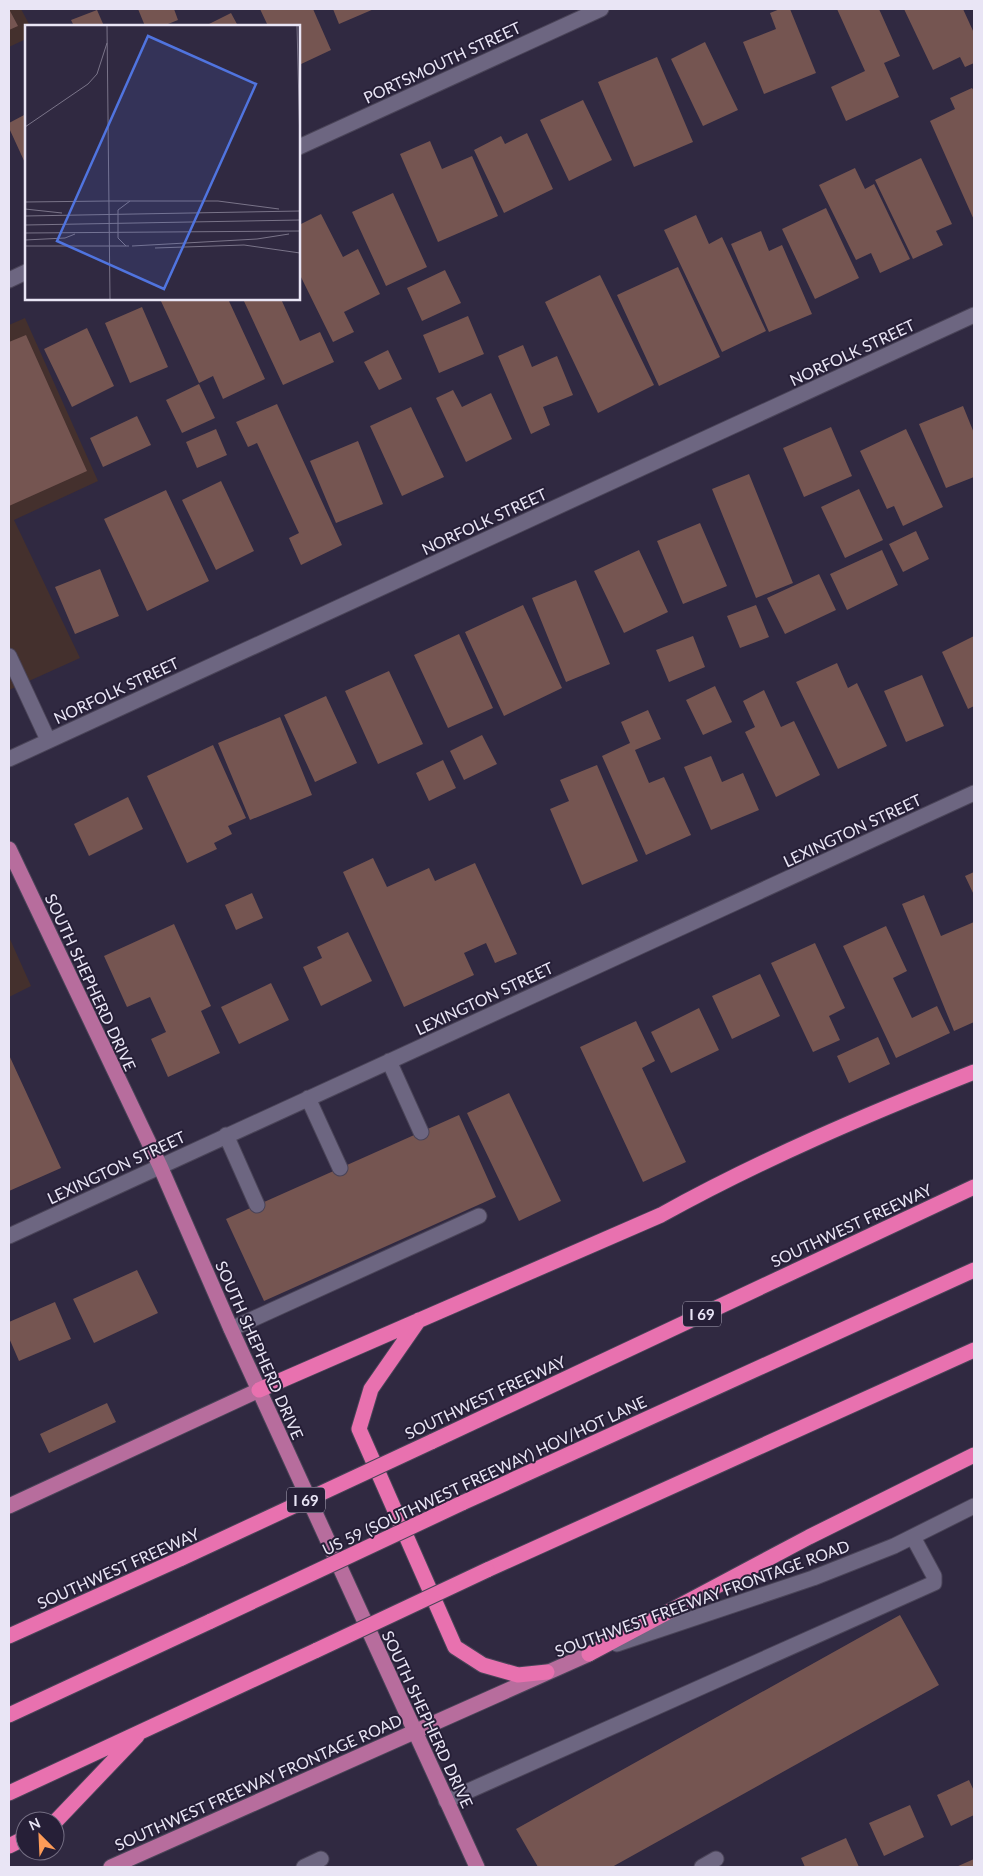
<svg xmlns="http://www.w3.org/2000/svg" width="983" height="1876" font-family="Lato,sans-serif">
<rect width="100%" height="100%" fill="#302941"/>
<path fill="#44302d" d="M9 9H21L30 26H26V39L9 47Z
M25 318 98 481 14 520 80 658 9 690V325Z
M9 937 31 986 9 997Z"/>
<path fill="#755551" d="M9 9 18 26 9 30Z
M138 9H174L178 20 163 26H145Z
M260 9H313L331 50 299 65V26H268Z
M333 9H374L339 24Z
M780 9H790L816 73 764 94 743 42 776 29 770 13Z
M837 9H879L900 56 884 63 899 97 846 121 831 87 865 71Z
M904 9H963L974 33V63L965 67 960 57 933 70Z
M97 10 104 26H74L71 20Z
M231 13 238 26H205Z
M705 42 738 110 703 126 671 59Z
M657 57 693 142 634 167 598 82Z
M972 88 974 91V220L930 121 955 109 950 98Z
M583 100 612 160 569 181 540 120Z
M26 114V165L9 128V123Z
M527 133 553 189 504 213 474 150 501 136 505 144Z
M430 141 442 169 472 156 498 216 438 242 400 154Z
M921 158 952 224 936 231 943 245 913 259 875 180Z
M855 168 865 189 874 184 910 259 880 273 871 253 856 260 819 185Z
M393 193 427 267 386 286 352 212Z
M826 208 859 278 815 299 782 229Z
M321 214 343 257 358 249 380 294 344 312 354 332 333 342 299 273V225Z
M696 215 709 244 722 237 766 331 722 352 664 230Z
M761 231 769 251 782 245 812 314 769 332 731 244Z
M678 267 720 357 659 386 617 295Z
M445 270 461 303 422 321 407 288Z
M600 275 654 385 598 413 545 302Z
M160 299H228L265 379 223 399 213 376 199 383Z
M243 299H281L300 341 320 332 334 362 283 385Z
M142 307 168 367 130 383 105 323Z
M468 316 484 354 439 373 423 335Z
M87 328 114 386 72 407 44 349Z
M26 335 87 471 9 506V342Z
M523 345 532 367 557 356 573 395 543 407 550 425 531 434 498 356Z
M388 350 402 379 379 390 364 362Z
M199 384 215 418 182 433 166 400Z
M453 390 462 407 491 393 512 439 466 462 436 398Z
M277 404 342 545 301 565 289 538 299 533 257 443 248 447 236 422Z
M963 406 974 433V477L946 488 919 424Z
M411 407 444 477 402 496 370 426Z
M137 416 151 445 103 467 90 438Z
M831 427 852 476 804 497 783 448Z
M216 429 227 455 197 468 186 442Z
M906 429 943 507 903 526 894 506 887 509 860 451Z
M358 441 383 504 336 523 310 461Z
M749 474 793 583 756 598 712 489Z
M221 481 254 551 216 570 182 500Z
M859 489 883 540 845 558 821 507Z
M166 490 209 581 147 611 104 519Z
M700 523 727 586 683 604 657 541Z
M916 531 929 559 903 572 889 544Z
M639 550 668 612 624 633 594 571Z
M882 550 898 585 847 610 830 574Z
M100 569 119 616 75 634 55 587Z
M819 574 836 610 785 634 767 598Z
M576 580 610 664 566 682 532 598Z
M523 605 562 688 504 716 465 632Z
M756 605 769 637 740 648 727 616Z
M459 634 493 708 448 728 414 655Z
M693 636 705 667 669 682 656 650Z
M974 636V706L968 709 942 652Z
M837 663 848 688 857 683 887 746 838 769 796 682Z
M389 671 423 744 378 764 345 691Z
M922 675 944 726 906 742 884 691Z
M715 686 732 722 703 735 686 700Z
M764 690 781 727 794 721 820 775 776 797 745 732 755 727 743 701Z
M326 696 357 763 315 782 284 715Z
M648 710 661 739 635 750 649 783 664 777 691 835 646 855 602 756 630 743 621 722Z
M280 717 312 795 250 820 218 743Z
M482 735 497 764 464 780 450 751Z
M213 745 246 818 228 826 232 834 214 843 217 849 187 863 147 776Z
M711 756 722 782 743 773 759 810 711 830 684 767Z
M443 760 456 788 429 801 416 773Z
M597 765 638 861 582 885 550 809 569 801 560 780Z
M128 797 143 829 89 856 74 824Z
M373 858 387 887 429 868 435 881 475 863 517 954 495 963 486 943 464 953 474 975 404 1007 343 872Z
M974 872V895L965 876Z
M252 893 263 918 236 930 225 905Z
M924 895 941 936 974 922V1022L954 1031 902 904Z
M174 924 211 1006 201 1011 220 1053 168 1077 151 1039 166 1032 150 997 127 1007 104 956Z
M886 926 907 971 893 978 912 1018 937 1006 950 1033 896 1058 843 946Z
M348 932 372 981 321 1006 303 967 322 958 317 947Z
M815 943 845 1008 829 1016 840 1040 813 1052 771 963Z
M760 974 780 1016 732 1039 712 996Z
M271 983 289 1020 239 1044 221 1007Z
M699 1008 719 1050 671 1073 651 1032Z
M636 1021 655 1061 642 1068 686 1162 643 1182 580 1047Z
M878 1037 890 1064 849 1083 837 1056Z
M9 1055 61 1168 9 1191Z
M509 1093 561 1201 519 1221 467 1113Z
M459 1115 496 1197 264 1301 226 1219Z
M137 1270 158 1313 94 1343 73 1299Z
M55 1302 71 1339 19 1361 9 1338V1322Z
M107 1403 116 1422 49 1453 40 1434Z
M900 1615 939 1685 612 1867H538L516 1829Z
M969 1780 974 1791V1815L951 1826 937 1795Z
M910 1805 924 1837 884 1856 869 1823Z
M846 1838 859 1867H805L801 1858Z
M974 1859V1867H956Z"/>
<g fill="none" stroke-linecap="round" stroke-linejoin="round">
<g stroke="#4a4458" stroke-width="17">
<path id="minor" d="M299 147 601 9
M9 280 26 272
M9 656 48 740
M9 759 974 315
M389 1061 421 1132
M308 1098 340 1168
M226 1135 257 1205
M9 1236 974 793
M231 1329 479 1216
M617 1644 813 1578 894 1546 974 1506
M446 1801 934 1583V1576L913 1537
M304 1867 321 1859
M702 1867 716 1859"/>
</g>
<g stroke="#4a4458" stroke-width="17">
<path id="major" d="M9 849 160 1166 231 1329 477 1867
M9 1506 259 1390
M111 1867 589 1654"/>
</g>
<g stroke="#4a4458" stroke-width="17">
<path id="highway" d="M419 1320 371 1389 359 1429 455 1647 483 1665 518 1675 547 1672
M259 1390 661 1215C760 1160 868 1114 974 1072
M431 1442 974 1187
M462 1503 974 1270
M487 1570 974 1350
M9 1636 182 1558
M589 1654 809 1537 974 1455
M9 1715 211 1621
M9 1793 317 1650
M55 1822 137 1736
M9 1846 25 1838"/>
</g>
<use href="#minor" stroke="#6d6681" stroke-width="15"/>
<use href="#major" stroke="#b76d9d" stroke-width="15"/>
<use href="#highway" stroke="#e871af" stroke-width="15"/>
<g stroke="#4a4458" stroke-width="17" stroke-linecap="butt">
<path id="highway-bridge" d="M182 1558 431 1442
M211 1621 462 1503
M317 1650 487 1570"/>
</g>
<use href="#highway-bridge" stroke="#e871af" stroke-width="15"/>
</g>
<g text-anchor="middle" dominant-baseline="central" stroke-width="4" stroke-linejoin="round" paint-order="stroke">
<g fill="#261f37" stroke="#aeaabc" stroke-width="1">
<rect x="683" y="1301.5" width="38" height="25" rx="4"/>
<rect x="287" y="1487.5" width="38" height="25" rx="4"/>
</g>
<g font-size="15" font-weight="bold" fill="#e9e5f5">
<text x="702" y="1314">I 69</text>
<text x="306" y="1500">I 69</text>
</g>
<g font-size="16" fill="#e9e5f5" stroke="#261f37">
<text transform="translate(442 62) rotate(-25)">PORTSMOUTH STREET</text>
<text transform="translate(852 352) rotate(-25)">NORFOLK STREET</text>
<text transform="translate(484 521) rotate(-25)">NORFOLK STREET</text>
<text transform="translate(116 690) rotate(-25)">NORFOLK STREET</text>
<text transform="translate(852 830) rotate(-25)">LEXINGTON STREET</text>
<text transform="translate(91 982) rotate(65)">SOUTH SHEPHERD DRIVE</text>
<text transform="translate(484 998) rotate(-25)">LEXINGTON STREET</text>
<text transform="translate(116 1167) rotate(-25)">LEXINGTON STREET</text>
<text transform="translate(851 1225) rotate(-25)">SOUTHWEST FREEWAY</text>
<text transform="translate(260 1350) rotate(66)">SOUTH SHEPHERD DRIVE</text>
<text transform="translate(485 1397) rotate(-25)">SOUTHWEST FREEWAY</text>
<text transform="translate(484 1475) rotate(-25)">US 59 (SOUTHWEST FREEWAY) HOV/HOT LANE</text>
<text transform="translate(118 1568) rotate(-24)">SOUTHWEST FREEWAY</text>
<text transform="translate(702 1598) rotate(-20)">SOUTHWEST FREEWAY FRONTAGE ROAD</text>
<text transform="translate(428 1719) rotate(65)">SOUTH SHEPHERD DRIVE</text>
<text transform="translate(258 1782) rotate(-24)">SOUTHWEST FREEWAY FRONTAGE ROAD</text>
</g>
</g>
<g transform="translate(25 25)">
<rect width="275" height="275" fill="#302941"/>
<path fill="none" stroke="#7a7489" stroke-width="1" d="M82 1 85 274M272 1 275 121M0 102 63 59 72 49 82 18M84 176H193L254 184M0 177 84 176M0 184 37 188M0 191 275 186M0 200 275 195M0 208 275 206M0 215 40 213 50 209M0 221H104M101 221 93 213V185L105 176M107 221 232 214 264 209M130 223 219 220 275 228"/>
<path fill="#5074df" fill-opacity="0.15" stroke="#5074df" stroke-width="2.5" d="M123 11 231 59 139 264 32 216Z"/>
<rect width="275" height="275" fill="none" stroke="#e9e5f5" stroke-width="2.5"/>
</g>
<rect width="983" height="1876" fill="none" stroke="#e9e5f5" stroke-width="20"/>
<g transform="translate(40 1836) rotate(336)"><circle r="24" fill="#261f37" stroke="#746e83"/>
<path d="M0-4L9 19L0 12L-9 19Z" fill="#fe9c58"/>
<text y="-8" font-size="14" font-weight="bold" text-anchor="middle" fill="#e9e5f5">N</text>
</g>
</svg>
